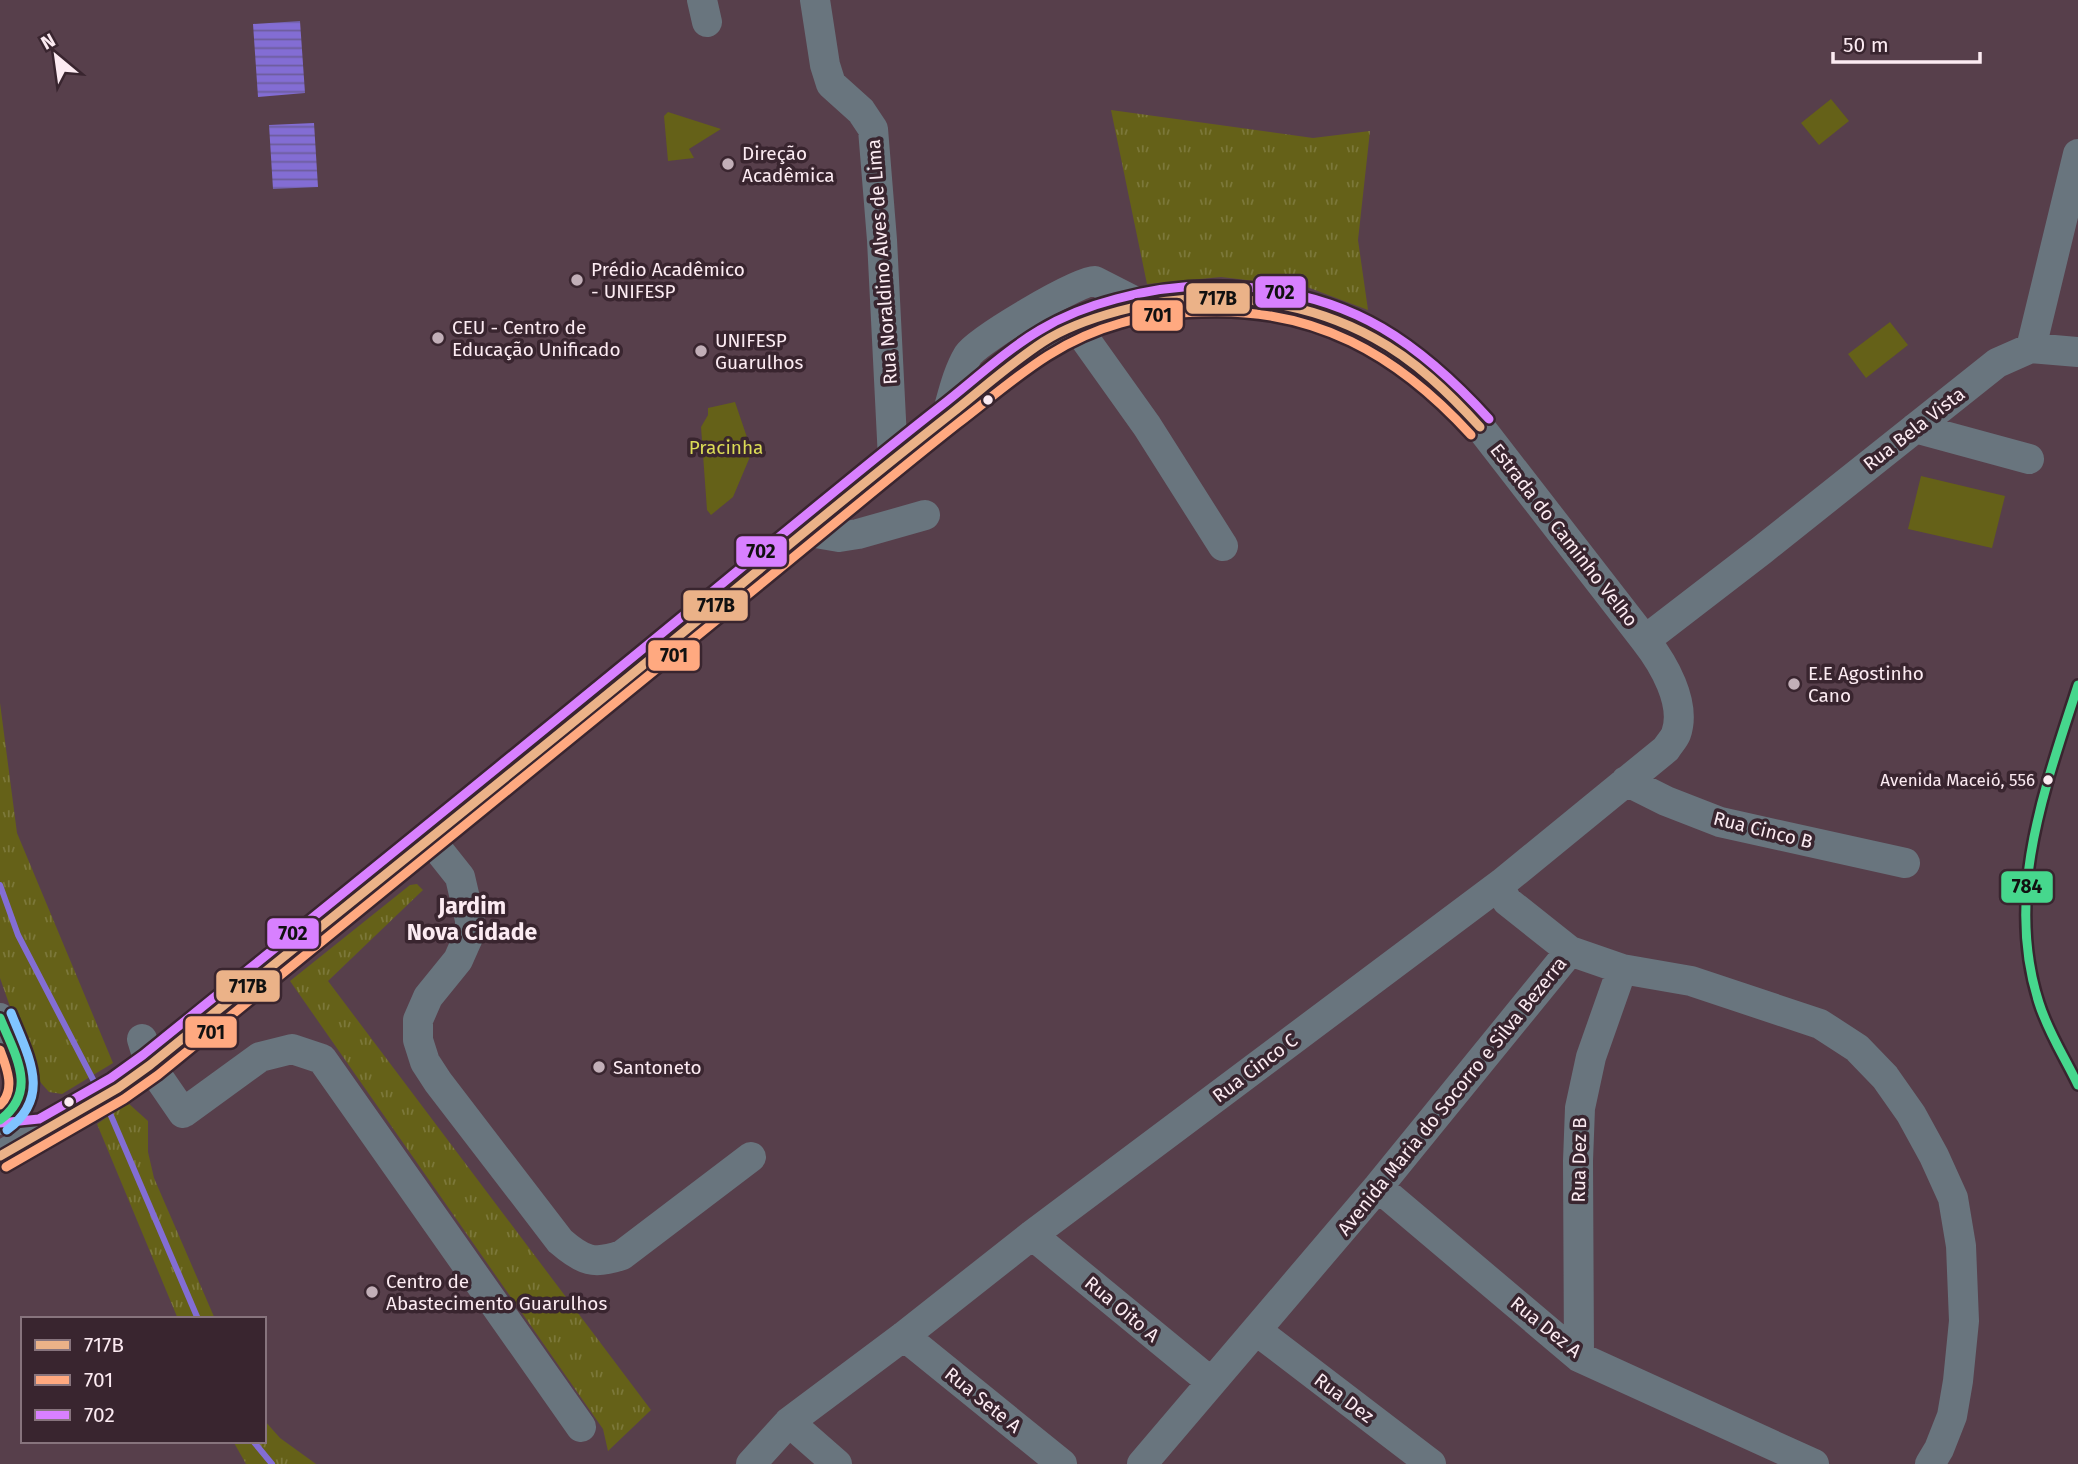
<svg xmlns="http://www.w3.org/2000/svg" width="2078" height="1464" font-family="'Fira Sans',sans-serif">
<defs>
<pattern id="grass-tufts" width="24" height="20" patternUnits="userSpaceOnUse" patternTransform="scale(1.75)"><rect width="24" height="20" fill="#656118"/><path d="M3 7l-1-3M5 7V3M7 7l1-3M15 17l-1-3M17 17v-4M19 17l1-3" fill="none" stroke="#7c783a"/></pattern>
<pattern id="water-rules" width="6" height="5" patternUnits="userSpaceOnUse" patternTransform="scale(1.75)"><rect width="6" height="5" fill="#836dd4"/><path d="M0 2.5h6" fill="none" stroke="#6d5d9c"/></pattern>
</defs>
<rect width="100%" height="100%" fill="#573f4b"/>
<path fill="url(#grass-tufts)" d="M1111 110 1313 138 1370 131 1358 240 1368 310 1307 287 1221 277 1147 284Z
M0 703 17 833 113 1063 62 1094 49 1092 34 1075 0 978Z
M417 884 423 890 328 981 651 1410 608 1451 603 1429 290 981 410 885Z
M128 1103 148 1121V1152L154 1178 215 1319H178L97 1124Z
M264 1420 280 1438 316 1464H246L233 1441H264Z"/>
<path fill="#656118" d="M1831 99 1849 121 1819 145 1801 123Z
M668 112 721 129 689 149 694 158 668 161 664 116Z
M1890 322 1908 345 1866 378 1848 354Z
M735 402 752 452 733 497 711 515 707 510 701 427 708 415V408Z
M1921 476 2005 496 1992 548 1908 529Z"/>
<path fill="url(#water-rules)" d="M300 21 305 93 258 97 253 24Z
M314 123 318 187 273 189 269 125Z"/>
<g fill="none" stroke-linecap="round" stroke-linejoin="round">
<path stroke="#836dd4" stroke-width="6" d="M0 885 18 935 99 1091
M106 1104 198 1319
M253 1441 272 1464"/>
<path stroke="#69757e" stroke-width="30" d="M702 0 707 22
M815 0 825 65 831 84 861 111 873 129 882 240 893 459
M1075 325 1147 426 1223 546
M2031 348 2078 154
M946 418C952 398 957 373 968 355 978 340 1077 281 1095 281L1144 306
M1915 428 2029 459
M804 531 839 537 858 534 925 515
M1645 640 1762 550 1997 363 2031 348 2078 352
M1626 781 1666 801 1720 822 1905 863
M429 838 460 877 470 920V933L458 960 428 997 418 1020V1040L425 1062 438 1082 560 1241C583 1261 594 1265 622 1255L751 1157
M1502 883V892L1507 901 1570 951 1622 969 1691 981 1820 1024 1857 1048 1885 1077 1911 1114 1934 1156 1953 1198 1961 1246 1964 1321 1958 1381 1952 1416 1939 1449 1930 1464
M0 1018C12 1051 42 1098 0 1120
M142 1039 150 1065 183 1113 260 1057 292 1049 322 1059 581 1427
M0 1156 118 1088 150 1065 606 696 893 459 1043 342 1075 325 1121 310 1168 301 1218 299 1271 302 1319 314 1373 337 1414 364 1450 394 1480 427 1645 640C1663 663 1687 703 1676 734 1674 739 1669 744 1666 749L1502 883 1032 1235 904 1336 789 1422 751 1464
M1378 1187 1579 1357 1814 1464
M1032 1235 1211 1382
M1257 1331 1431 1464
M904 1336 1062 1464
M1579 1357 1578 1161 1580 1108 1591 1057 1622 969
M789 1422 837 1464
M1142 1464 1378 1187 1570 951"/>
<g stroke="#39252f" stroke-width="14">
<path id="bus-1" d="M0 1156 118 1088 150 1065C352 901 555 739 755 573 820 519 886 465 952 413 982 389 1011 363 1043 342 1066 327 1093 318 1119 311 1201 288 1298 296 1374 338 1415 360 1449 393 1480 427"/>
</g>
<g stroke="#39252f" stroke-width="14">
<path id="bus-2" d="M0 1050C7 1068 16 1090 0 1105
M6 1167 124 1099 158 1075C360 911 562 748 762 583 827 530 891 476 957 424 1012 382 1052 342 1121 323 1147 315 1174 313 1201 312 1314 307 1397 354 1471 435"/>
</g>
<g stroke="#39252f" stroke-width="14">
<path id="bus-3" d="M0 1123 39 1119 111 1078 143 1055C343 893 543 732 741 568 808 514 873 459 941 406 972 382 1006 350 1040 330 1063 316 1089 306 1116 299 1201 275 1305 283 1382 328 1423 352 1457 384 1489 419"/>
</g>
<g stroke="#39252f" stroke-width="14">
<path id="bus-4" d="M2078 685C2045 788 2004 895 2039 1003 2048 1032 2065 1058 2078 1085
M0 1018C15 1055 39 1091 0 1120"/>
</g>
<g stroke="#39252f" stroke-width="14">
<path id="bus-5" d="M7 1130C53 1096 28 1056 11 1013"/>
</g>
<use href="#bus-1" stroke="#ebb288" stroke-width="9"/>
<use href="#bus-2" stroke="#ffa980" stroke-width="9"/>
<use href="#bus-3" stroke="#d880ff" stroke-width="9"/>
<use href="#bus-4" stroke="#46d78d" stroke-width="9"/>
<use href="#bus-5" stroke="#80c4ff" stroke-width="9"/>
</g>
<g fill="#c2afb8" stroke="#39252f" stroke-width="2.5">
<circle cx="728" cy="164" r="7"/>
<circle cx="577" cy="280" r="7"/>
<circle cx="438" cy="338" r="7"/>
<circle cx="701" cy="351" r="7"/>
<circle cx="1794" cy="684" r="7"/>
<circle cx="599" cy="1067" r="7"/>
<circle cx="372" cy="1292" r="7"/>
</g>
<g fill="#fcebf2" stroke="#39252f" stroke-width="2.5">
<circle cx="988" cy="400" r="6"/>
<circle cx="2048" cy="780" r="6"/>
<circle cx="69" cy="1102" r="6"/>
</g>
<g text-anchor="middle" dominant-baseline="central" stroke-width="7" stroke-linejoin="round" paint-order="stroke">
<g font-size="17" fill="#fcebf2" stroke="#39252f" text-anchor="end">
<text x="2035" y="780">Avenida Maceió, 556</text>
</g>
<g font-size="19" fill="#fcebf2" stroke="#39252f" text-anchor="start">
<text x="742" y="153">Direção<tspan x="742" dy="22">Acadêmica</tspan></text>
<text x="591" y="269">Prédio Acadêmico<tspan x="591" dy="22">- UNIFESP</tspan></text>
<text x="452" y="327">CEU - Centro de<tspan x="452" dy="22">Educação Unificado</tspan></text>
<text x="715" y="340">UNIFESP<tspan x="715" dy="22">Guarulhos</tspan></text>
<text x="1808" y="673">E.E Agostinho<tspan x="1808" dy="22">Cano</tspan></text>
<text x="613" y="1067">Santoneto</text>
<text x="386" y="1281">Centro de<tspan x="386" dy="22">Abastecimento Guarulhos</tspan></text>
</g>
<g font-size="19" fill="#fcebf2" stroke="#39252f">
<text transform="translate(882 262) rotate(-94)">Rua Noraldino Alves de Lima</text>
<text transform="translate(1914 429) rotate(-38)">Rua Bela Vista</text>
<text transform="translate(1564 535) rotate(52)">Estrada do Caminho Velho</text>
<text transform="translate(1763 830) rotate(14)">Rua Cinco B</text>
<text transform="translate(1255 1068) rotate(-37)">Rua Cinco C</text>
<text transform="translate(1452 1096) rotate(-51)">Avenida Maria do Socorro e Silva Bezerra</text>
<text transform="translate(1579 1160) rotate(-89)">Rua Dez B</text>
<text transform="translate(1122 1309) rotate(40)">Rua Oito A</text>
<text transform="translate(1546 1327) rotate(39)">Rua Dez A</text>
<text transform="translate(1344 1398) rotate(37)">Rua Dez</text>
<text transform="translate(983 1400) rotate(39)">Rua Sete A</text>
</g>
<g font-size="19" fill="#dcdc56" stroke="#39252f">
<text x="726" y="447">Pracinha</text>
</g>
<g font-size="23" font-weight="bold" fill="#fcebf2" stroke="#39252f">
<text x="472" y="906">Jardim<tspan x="472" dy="26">Nova Cidade</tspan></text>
</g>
</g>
<g stroke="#39252f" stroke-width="2.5">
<rect x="1254" y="275" width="53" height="34" rx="7" fill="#d880ff"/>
<rect x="1185" y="282" width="66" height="33" rx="7" fill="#ebb288"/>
<rect x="1131" y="299" width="53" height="33" rx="7" fill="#ffa980"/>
<rect x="735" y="535" width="53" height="33" rx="7" fill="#d880ff"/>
<rect x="682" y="589" width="67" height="33" rx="7" fill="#ebb288"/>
<rect x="647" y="639" width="54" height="33" rx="7" fill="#ffa980"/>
<rect x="2000" y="870" width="54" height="34" rx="7" fill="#46d78d"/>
<rect x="266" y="917" width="54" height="33" rx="7" fill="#d880ff"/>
<rect x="215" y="969" width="66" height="34" rx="7" fill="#ebb288"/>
<rect x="184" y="1015" width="54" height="34" rx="7" fill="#ffa980"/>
</g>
<g font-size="19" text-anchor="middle" font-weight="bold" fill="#111">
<text x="1280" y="299">702</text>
<text x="1218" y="305">717B</text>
<text x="1158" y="322">701</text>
<text x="761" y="558">702</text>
<text x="716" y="612">717B</text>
<text x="674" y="662">701</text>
<text x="2027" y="893">784</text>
<text x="293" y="940">702</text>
<text x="248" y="993">717B</text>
<text x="211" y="1039">701</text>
</g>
<rect x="21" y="1317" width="245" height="126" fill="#39252f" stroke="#87747d" stroke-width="2"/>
<rect x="35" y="1340" width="35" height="10" fill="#ebb288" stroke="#87747d" stroke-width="2"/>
<text x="84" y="1352" font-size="21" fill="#fcebf2">717B</text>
<rect x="35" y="1375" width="35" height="10" fill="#ffa980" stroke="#87747d" stroke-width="2"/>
<text x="84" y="1387" font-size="21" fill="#fcebf2">701</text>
<rect x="35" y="1410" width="35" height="10" fill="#d880ff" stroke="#87747d" stroke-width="2"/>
<text x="84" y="1422" font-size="21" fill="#fcebf2">702</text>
<g transform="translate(56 56) rotate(331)" stroke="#39252f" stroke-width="5" paint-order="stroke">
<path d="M0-5L12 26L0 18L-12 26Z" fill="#fcebf2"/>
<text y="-10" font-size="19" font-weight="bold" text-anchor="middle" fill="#fcebf2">N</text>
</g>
<path d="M1833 52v10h147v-10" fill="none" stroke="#fcebf2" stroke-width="3.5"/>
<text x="1843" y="52" font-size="21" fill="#fcebf2" stroke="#39252f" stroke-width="5" paint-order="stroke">50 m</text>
</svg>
